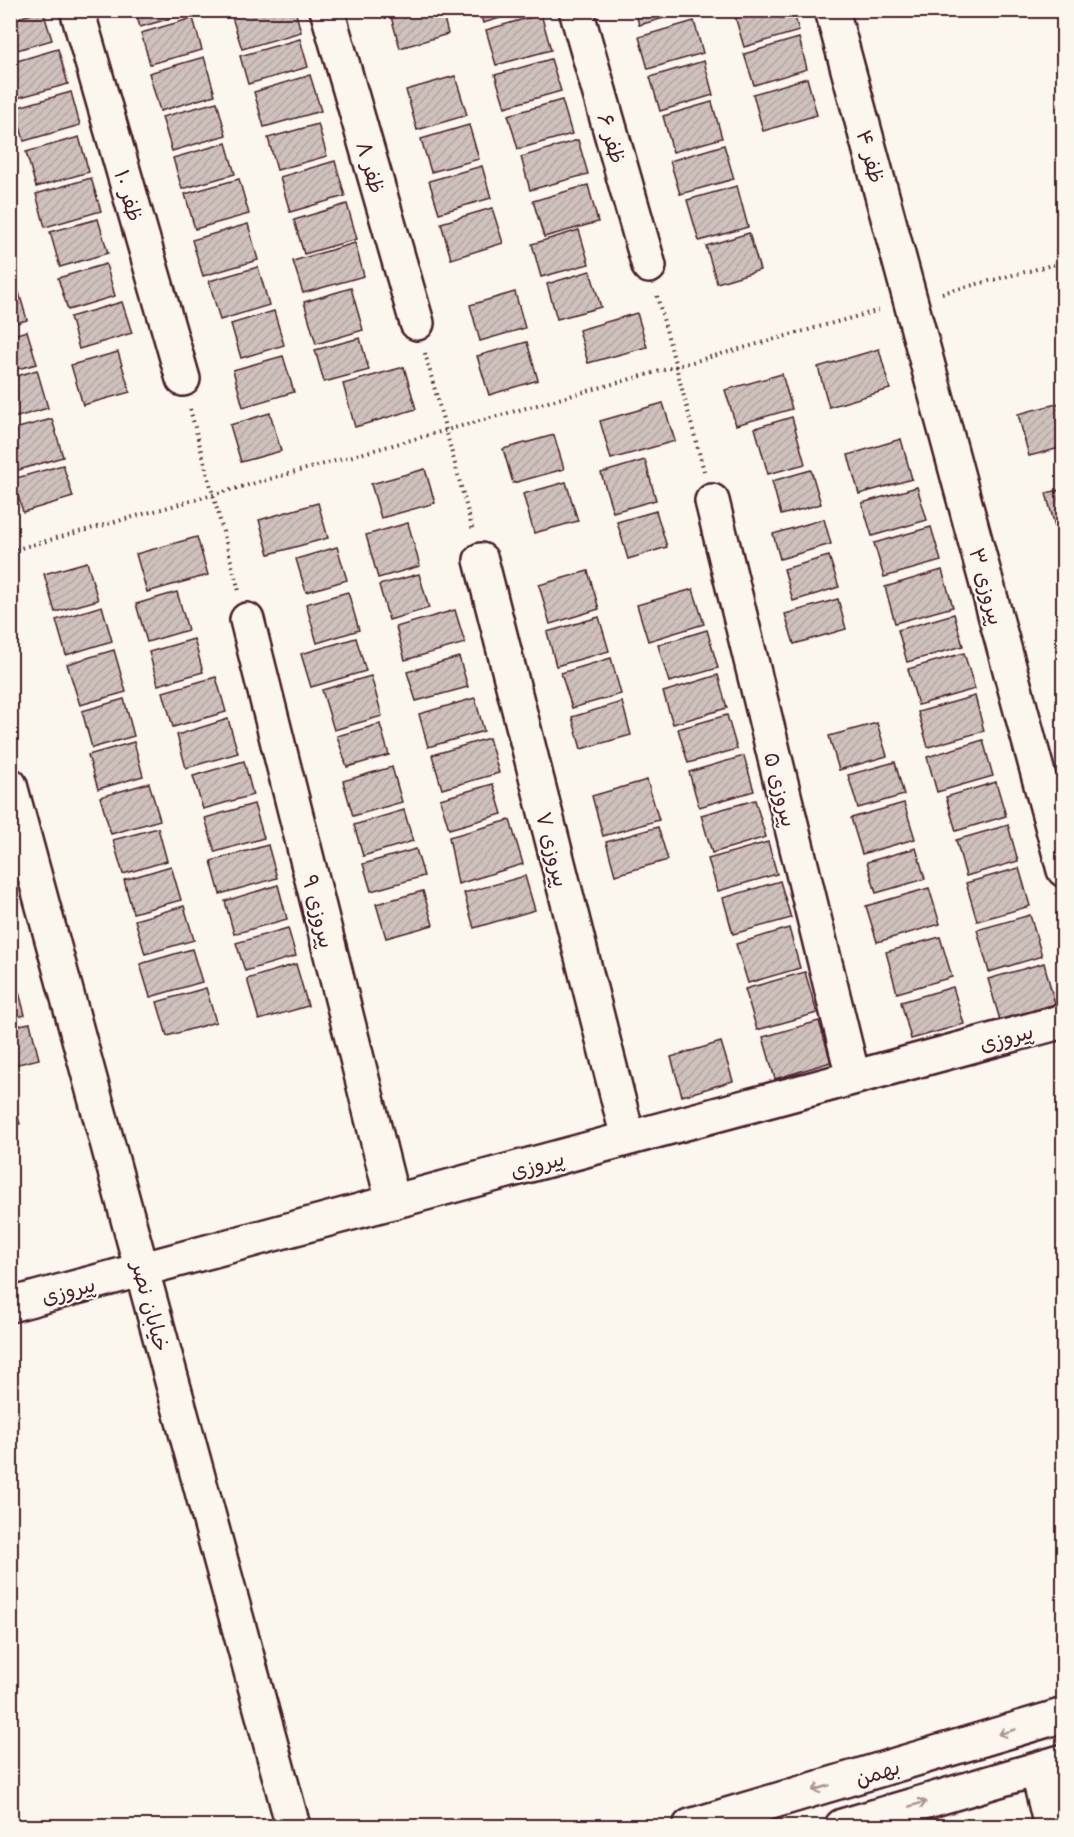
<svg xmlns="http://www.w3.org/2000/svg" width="1074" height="1837" font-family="'Playpen Sans','Playpen Sans Arabic',sans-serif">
<defs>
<pattern id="building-hatch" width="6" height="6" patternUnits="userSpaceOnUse" patternTransform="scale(1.5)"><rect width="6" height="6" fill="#cfc2bc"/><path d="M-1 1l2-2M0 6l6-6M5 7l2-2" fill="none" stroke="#b3a6a2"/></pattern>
</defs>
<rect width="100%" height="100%" fill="#fbf7ec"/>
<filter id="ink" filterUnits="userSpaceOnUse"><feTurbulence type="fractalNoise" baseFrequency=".0167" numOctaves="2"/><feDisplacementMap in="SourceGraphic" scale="12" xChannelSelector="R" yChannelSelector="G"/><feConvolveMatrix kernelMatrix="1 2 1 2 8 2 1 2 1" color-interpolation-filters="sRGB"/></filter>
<g filter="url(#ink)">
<path fill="url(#building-hatch)" stroke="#4a1f2b" stroke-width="1.5" d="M135 10H192L193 12 140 27Z
M243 10H295L301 32 242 49 231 14Z
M389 10H442L448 34 400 48Z
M479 10H527L483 23Z
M635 10H689V11L639 25Z
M744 10H793L799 31 744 47 734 13Z
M43 11 52 40 10 52V20Z
M541 14 551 50 496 65 486 30Z
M193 18 202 50 150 64 141 33Z
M694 21 703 53 648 69 639 37Z
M799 38 807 69 754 85 744 54Z
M300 39 308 67 248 84 240 56Z
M58 49 68 84 10 100V63Z
M204 57 215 95 160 111 149 73Z
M551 59 561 91 505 107 495 75Z
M704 61 713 95 660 111 650 77Z
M310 75 321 111 264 127 254 92Z
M455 76 467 115 417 130 406 90Z
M807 78 817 115 763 131 753 94Z
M71 92 80 125 24 141 15 108Z
M562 100 572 134 518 149 508 115Z
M217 102 226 135 172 151 162 117Z
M712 102 722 138 673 152 663 116Z
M318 124 327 156 277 170 268 138Z
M469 125 479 159 431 172 421 139Z
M79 137 89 172 36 187 26 152Z
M578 140 588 174 530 190 521 157Z
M226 143 235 174 182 189 173 158Z
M724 145 734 179 680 194 670 161Z
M335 161 345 196 290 212 280 177Z
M482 166 491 198 439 213 429 181Z
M91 178 101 211 45 227 36 194Z
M239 179 249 214 195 229 185 194Z
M588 185 598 222 544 237 533 201Z
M737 186 748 227 699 241 687 200Z
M347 204 357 239 304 254 294 220Z
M492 208 503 243 451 259 441 223Z
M98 219 108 253 60 267 50 232Z
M248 224 258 260 203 276 192 240Z
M579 230 589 264 541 277 532 244Z
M749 233 760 270 717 283 706 246Z
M355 243 364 276 303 293 293 261Z
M106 264 115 296 68 310 58 278Z
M258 267 269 305 220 320 209 281Z
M590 271 601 307 557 319 547 284Z
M16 282 27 320 10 325V283Z
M351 288 363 330 316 344 304 302Z
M515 292 525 328 480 341 470 305Z
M122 302 132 333 79 349 70 317Z
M274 311 284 345 241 358 231 324Z
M637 313 647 347 588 363 579 330Z
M27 331 37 364 10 371V336Z
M360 338 369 370 324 382 315 350Z
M527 342 538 380 489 395 477 356Z
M879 349 890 389 829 407 818 367Z
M118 352 130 392 83 405 71 365Z
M283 356 294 392 243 407 233 370Z
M404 367 416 409 355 427 343 384Z
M37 370 48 408 10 419V378Z
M782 374 792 409 736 425 725 390Z
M1064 402V447L1029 456 1018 414Z
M663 403 675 441 611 459 600 421Z
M270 413 281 451 241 462 230 425Z
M792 417 805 464 768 474 755 428Z
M52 419 63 457 15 471 10 457V430Z
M554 435 564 469 513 483 503 449Z
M901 439 912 479 859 494 848 455Z
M645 460 656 500 613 512 601 473Z
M63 465 73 497 23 512 13 479Z
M425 469 435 503 381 518 371 484Z
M811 470 821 504 781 515 772 481Z
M566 482 578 521 534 533 523 494Z
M917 487 927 520 872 536 862 503Z
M1064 489V528L1056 530 1046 493Z
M318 503 328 538 269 554 259 520Z
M656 511 667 547 628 559 617 522Z
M824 519 831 544 780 559 773 534Z
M408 523 420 566 378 578 366 535Z
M931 527 941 561 884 577 874 543Z
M197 537 208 575 147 592 136 554Z
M337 547 347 580 306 592 296 559Z
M829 556 839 587 793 601 784 569Z
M87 562 98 600 55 612 44 574Z
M942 570 953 607 895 623 885 587Z
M588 571 599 609 550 624 539 585Z
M419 574 429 608 389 620 379 585Z
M693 589 704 624 648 641 637 605Z
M177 592 188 630 147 642 136 604Z
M348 592 359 630 317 643 306 604Z
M838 599 846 629 794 644 785 614Z
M102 606 112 641 66 655 56 620Z
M455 610 465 643 405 660 396 627Z
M954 614 963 646 907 662 898 630Z
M599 617 609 651 556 666 547 632Z
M707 630 718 668 669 682 658 645Z
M356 638 366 671 311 687 301 654Z
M194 639 203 672 158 685 149 652Z
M114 650 126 692 80 705 67 664Z
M964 653 975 689 918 705 908 669Z
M459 657 468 687 416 701 407 672Z
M611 658 621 694 572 708 561 673Z
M718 675 727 708 673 724 663 692Z
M371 676 382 716 334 730 322 690Z
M216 677 226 712 173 727 163 692Z
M975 696 984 731 928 747 918 712Z
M475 698 484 731 428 747 419 714Z
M124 699 134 736 92 748 82 711Z
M622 702 631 735 581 749 572 717Z
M727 715 737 749 688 763 678 729Z
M228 719 238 753 186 768 177 735Z
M877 723 887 756 839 770 829 736Z
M380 724 389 755 347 767 337 736Z
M489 738 499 773 442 789 432 755Z
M983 740 993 776 937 792 927 757Z
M134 742 143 776 98 789 88 755Z
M744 756 754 791 699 807 689 772Z
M244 761 253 795 203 809 193 776Z
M895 762 904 795 858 808 848 775Z
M392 767 402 802 353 816 343 781Z
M647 780 659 820 603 836 592 796Z
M996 782 1006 816 956 831 946 797Z
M149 783 160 820 111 834 100 797Z
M493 784 502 814 449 829 440 799Z
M755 800 766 837 712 853 701 815Z
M904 803 915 839 862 854 851 818Z
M254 804 264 838 215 852 205 818Z
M404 810 413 841 363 856 354 825Z
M510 820 523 864 458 884 449 837Z
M1008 825 1018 861 966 876 956 840Z
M658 827 668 860 615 875 606 842Z
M158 828 167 861 123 874 113 840Z
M768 842 777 874 718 891 708 859Z
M268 845 277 878 220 894 211 861Z
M916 848 925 879 876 893 867 862Z
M416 849 424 876 371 891 363 864Z
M171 866 181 900 133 913 124 880Z
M1019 868 1030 906 977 921 966 883Z
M525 876 535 910 474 928 464 893Z
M780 881 791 918 733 934 723 898Z
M278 885 287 919 234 934 225 901Z
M929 888 940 924 877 942 866 906Z
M423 891 433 925 386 938 376 904Z
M184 906 194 940 145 954 135 920Z
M1030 915 1042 956 989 972 977 930Z
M288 928 296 956 245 971 236 943Z
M789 928 800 968 748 983 736 944Z
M940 937 952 977 897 993 886 952Z
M192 949 202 982 150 997 140 964Z
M1044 963 1055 1004 1000 1020 988 979Z
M296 964 308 1006 259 1020 247 979Z
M805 972 817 1013 757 1030 745 989Z
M14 973 25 1015 10 1019V974Z
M953 987 964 1024 911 1039 901 1002Z
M206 988 216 1022 167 1036 157 1002Z
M819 1021 831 1062 775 1079 763 1037Z
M30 1023 39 1059 10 1066V1027Z
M721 1042 733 1081 682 1096 671 1057Z
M10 1089 20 1124 10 1126Z"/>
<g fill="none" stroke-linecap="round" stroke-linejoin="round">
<g stroke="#4a1f2b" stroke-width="38">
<path id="minor" d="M77 10 183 379
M327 10 417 323
M576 10 649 266
M832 10 1064 870
M712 501 853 1077
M481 560 628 1138
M247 620 393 1202
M10 785 293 1826
M10 1305 1064 1021
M1037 1769 1051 1826
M690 1826 1064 1715
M842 1826 1064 1761"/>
</g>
<path stroke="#4a1f2b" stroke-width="4" stroke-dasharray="1.5 4.5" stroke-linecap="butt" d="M942 293 1064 262
M657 296 704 471
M425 353 473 531
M190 409 239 591
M10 551 880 310"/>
<use href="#minor" stroke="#fbf7ec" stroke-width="33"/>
</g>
<defs><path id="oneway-shaft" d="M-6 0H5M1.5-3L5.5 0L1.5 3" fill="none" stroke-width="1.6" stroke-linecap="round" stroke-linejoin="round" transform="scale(1.5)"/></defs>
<g stroke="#ab9695">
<use href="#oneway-shaft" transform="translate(1007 1732) rotate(163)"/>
<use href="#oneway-shaft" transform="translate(821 1788) rotate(163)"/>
<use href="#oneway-shaft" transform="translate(918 1804) rotate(-16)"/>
</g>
</g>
<g text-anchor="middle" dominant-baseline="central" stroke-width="4.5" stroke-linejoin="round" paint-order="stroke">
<g font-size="21" fill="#4a1f2b" stroke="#fbf7ec">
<text transform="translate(613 138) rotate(74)">ظفر ۶</text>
<text transform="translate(872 156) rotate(75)">ظفر ۴</text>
<text transform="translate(372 167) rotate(74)">ظفر ۸</text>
<text transform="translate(130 195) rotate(74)">ظفر ۱۰</text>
<text transform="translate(988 586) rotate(75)">پیروزی ۳</text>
<text transform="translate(782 789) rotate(76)">پیروزی ۵</text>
<text transform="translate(554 849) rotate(76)">پیروزی ۷</text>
<text transform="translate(320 911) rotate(76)">پیروزی ۹</text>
<text transform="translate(1006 1036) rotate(-15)">پیروزی</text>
<text transform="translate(537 1163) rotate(-15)">پیروزی</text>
<text transform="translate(68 1289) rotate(-15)">پیروزی</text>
<text transform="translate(152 1306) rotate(75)">خیابان نصر</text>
<text transform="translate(877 1771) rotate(-17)">بهمن</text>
</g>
</g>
<rect width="1074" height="1837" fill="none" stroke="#fbf7ec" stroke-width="36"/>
<rect x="18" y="18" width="1038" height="1801" fill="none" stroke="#4a1f2b" stroke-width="2" filter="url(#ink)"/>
</svg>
